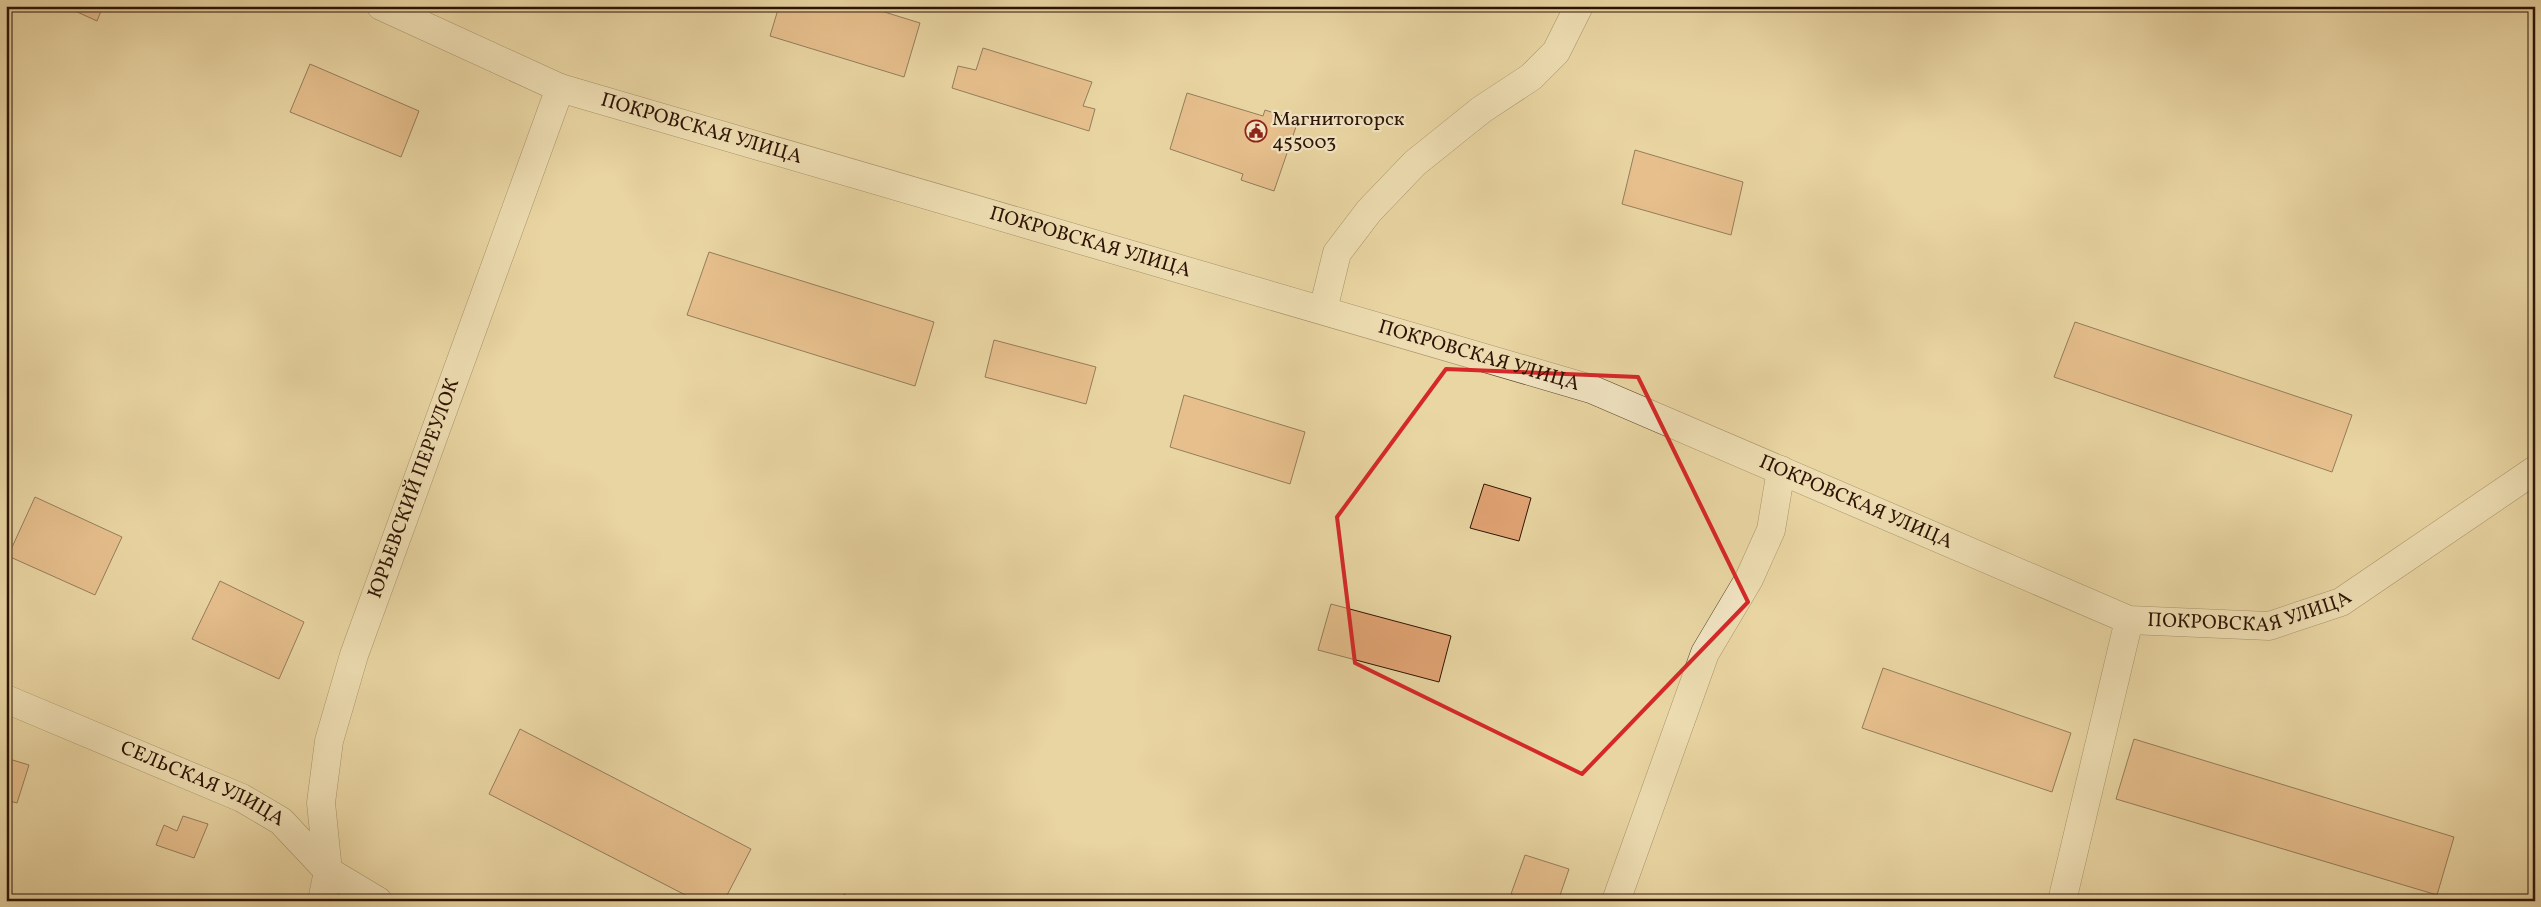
<svg xmlns="http://www.w3.org/2000/svg" width="2541" height="907" font-family="Vollkorn,serif">
<rect width="100%" height="100%" fill="#e9d6a3"/>
<filter id="stains"><feTurbulence type="fractalNoise" baseFrequency=".004" numOctaves="4"/><feColorMatrix values="0 0 0 0 .2 0 0 0 0 .09 0 0 0 0 .02 0 0 0 .5 -.17"/></filter>
<radialGradient id="worn" r=".72"><stop offset=".6" stop-color="#630" stop-opacity="0"/><stop offset="1" stop-color="#630" stop-opacity=".3"/></radialGradient>
<path fill="#e2a474" stroke="#2d1304" d="M64 6H103L97 21Z
M779 6H865L920 23 904 77 770 36Z
M983 48 1092 82 1083 106 1095 109 1089 131 952 88 958 66 976 70Z
M310 64 419 111 401 157 290 112Z
M1187 93 1263 116 1265 110 1298 121 1274 191 1241 180 1243 174 1170 149Z
M1635 150 1743 182 1731 235 1622 204Z
M709 252 934 322 915 386 687 315Z
M2075 322 2352 415 2332 472 2054 377Z
M994 340 1096 367 1086 404 985 377Z
M1184 395 1305 432 1290 484 1170 447Z
M1484 484 1531 498 1519 541 1470 528Z
M35 497 122 537 95 595 8 556Z
M220 581 304 622 279 679 192 639Z
M1331 604 1451 636 1439 682 1318 650Z
M1883 668 2071 733 2052 792 1862 728Z
M520 729 751 849 724 901H697L489 794Z
M2134 739 2454 837 2437 895 2116 799Z
M6 758 29 765 17 803 6 800Z
M183 816 208 824 194 858 156 845 164 825 177 831Z
M1525 855 1569 869 1558 901H1528L1511 894Z
M844 894 857 901H841Z"/>
<g fill="none" stroke-linecap="round" stroke-linejoin="round">
<g stroke="#5c442c" stroke-width="29">
<g id="street">
<path id="s1" d="M381 6 560 88 1591 389 2129 620 2269 626 2341 602 2535 470"/>
<path d="M1323 310 1337 253 1369 211 1415 163 1481 110 1531 77 1556 52 1579 6"/>
<path id="s2" d="M6 699 242 798 281 821 328 871 378 901"/>
<path id="s3" d="M322 901 328 871 321 803 329 741 354 655 560 88"/>
<path d="M1616 901 1705 653 1749 579 1771 530 1781 470"/>
<path d="M2062 901 2129 620"/>
</g>
</g>
<use href="#street" stroke="#f1e4c3" stroke-width="28"/>
</g>
<path d="M0 0H2541V907H0ZM1446 369 1638 377 1748 602 1582 774 1355 663 1337 517Z" fill="#e9d6a3" fill-opacity=".55" fill-rule="evenodd"/>
<path fill="none" stroke="#d62828" stroke-width="4" stroke-linejoin="round" d="M1446 369 1638 377 1748 602 1582 774 1355 663 1337 517Z"/>
<defs>
<g id="civic-ring" transform="scale(1.125)"><circle r="9.5" fill="#f1e4c3" stroke="#8f2418" stroke-width="1.5"/><path d="M-.6-6.5H3V-4.5H.6V-3L4-1V1h2V6H-6V1h2V-1L-.6-3ZM-1.2 2.5V6h2.4V2.5Z" fill="#8f2418"/></g>
</defs>
<g fill-rule="evenodd">
<use href="#civic-ring" x="1256" y="131"/>
</g>
<g text-anchor="middle" dominant-baseline="central" stroke-width="4.5" stroke-linejoin="round" paint-order="stroke">
<g font-size="20" fill="#2d1304" stroke="#f1e4c3" text-anchor="start">
<text x="1272" y="120">Магнитогорск<tspan x="1272" dy="23">455003</tspan></text>
</g>
<g font-size="20" fill="#2d1304" stroke="#f1e4c3">
<text stroke="none"><textPath href="#s1" startOffset="344">ПОКРОВСКАЯ УЛИЦА</textPath></text>
<text stroke="none"><textPath href="#s1" startOffset="749">ПОКРОВСКАЯ УЛИЦА</textPath></text>
<text stroke="none"><textPath href="#s1" startOffset="1154">ПОКРОВСКАЯ УЛИЦА</textPath></text>
<text stroke="none"><textPath href="#s3" startOffset="428">ЮРЬЕВСКИЙ ПЕРЕУЛОК</textPath></text>
<text stroke="none"><textPath href="#s1" startOffset="1559">ПОКРОВСКАЯ УЛИЦА</textPath></text>
<text stroke="none"><textPath href="#s1" startOffset="1979">ПОКРОВСКАЯ УЛИЦА</textPath></text>
<text stroke="none"><textPath href="#s2" startOffset="214">СЕЛЬСКАЯ УЛИЦА</textPath></text>
</g>
</g>
<rect width="2541" height="907" fill="none" stroke="#e9d6a3" stroke-width="25"/>
<rect x="8" y="8" width="2526" height="892" fill="none" stroke="#2d1304" stroke-width="2.5"/>
<rect x="12" y="12" width="2516" height="882" fill="none" stroke="#2d1304"/>
<rect width="100%" height="100%" filter="url(#stains)"/>
<rect width="100%" height="100%" fill="url(#worn)"/>
</svg>
